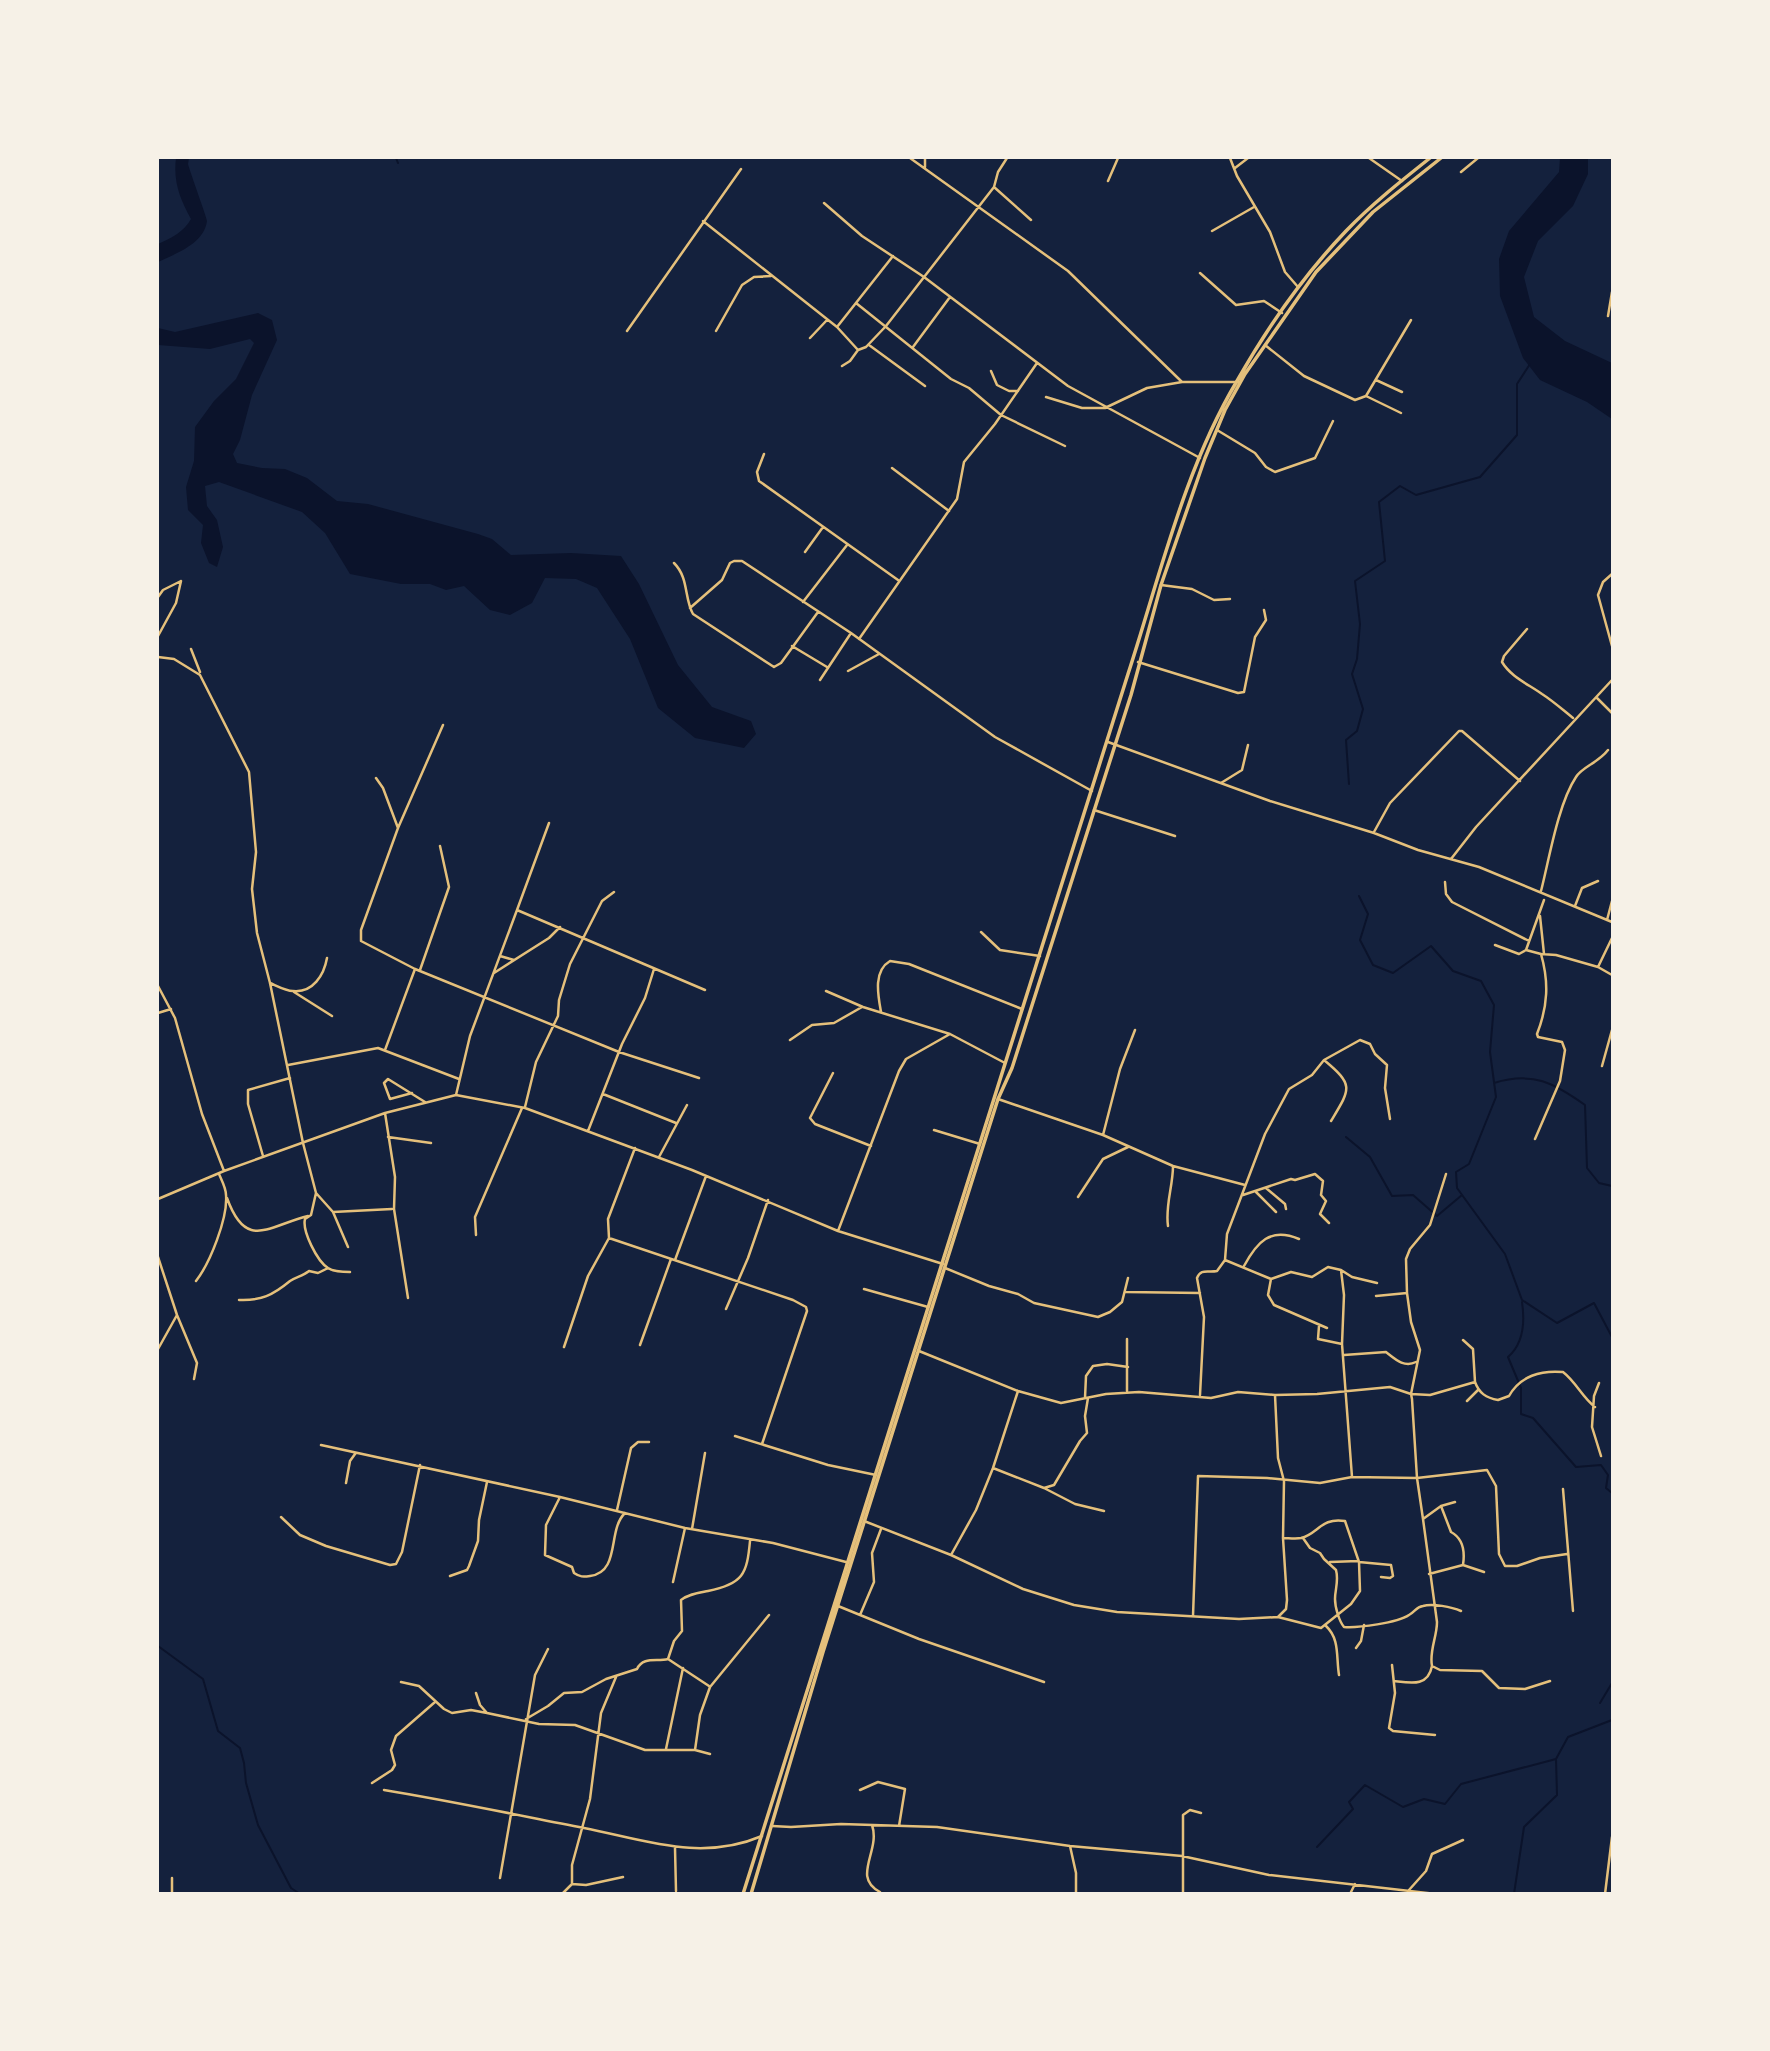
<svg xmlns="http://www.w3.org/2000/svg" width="1770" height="2051" font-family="Poppins,sans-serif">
<rect width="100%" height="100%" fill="#14213d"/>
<path fill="#0b132b" d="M176 158H189L188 164C190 172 207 218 207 221 204 244 175 254 158 262V244C171 238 184 232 191 219 180 199 173 182 176 158Z
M1560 158H1588V174L1573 206 1538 241 1524 277 1534 317 1565 341 1612 363V419L1587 402 1540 380 1523 358 1500 296 1499 259 1509 231 1559 172Z
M258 313 272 320 277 340 252 395 240 440 233 454 237 463 262 468 285 469 307 478 337 501 368 504 478 534 492 539 511 555 571 553 621 556 639 584 678 665 712 707 751 721 756 734 744 748 695 738 658 708 630 639 597 588 576 579 545 578 532 603 510 615 490 610 464 586 446 590 430 584H401L350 574 325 533 302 512 219 482 205 486 207 506 217 520 223 547 217 567 209 563 201 543 203 525 188 510 186 487 194 461 195 427 214 401 236 379 254 343 250 339 210 349 158 345V328L175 332Z"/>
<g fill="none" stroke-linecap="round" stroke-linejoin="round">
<path stroke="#0b132b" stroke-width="2" d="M396 158 398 163
M1349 784 1346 740 1357 731 1363 709 1352 674 1357 659 1360 624 1355 581 1385 561 1379 502 1400 486 1416 495 1480 477 1517 435V384L1530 364
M1359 896 1368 914 1360 940 1373 965 1393 973 1431 946 1453 971 1481 981 1494 1005 1490 1052 1496 1097 1469 1164 1456 1172 1457 1188 1505 1254 1522 1300 1557 1323 1594 1303 1612 1337
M1494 1083C1533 1071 1554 1083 1585 1105L1587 1168 1599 1183 1612 1186
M1346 1137 1370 1157 1392 1196 1413 1195 1437 1216 1462 1195
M1522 1302C1525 1322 1523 1344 1508 1357L1521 1388V1414L1533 1418 1576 1467 1601 1465 1608 1475 1606 1488 1612 1493
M158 1646 203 1679 218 1731 240 1748 244 1763 246 1783 258 1825 291 1888 300 1894
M1600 1703 1612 1683
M1317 1847 1353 1809 1349 1802 1365 1785 1403 1807 1424 1799 1445 1804 1461 1784 1556 1759 1568 1737 1612 1720
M1514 1894 1524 1827 1557 1795 1556 1759"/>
<path stroke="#e5c07b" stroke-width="2.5" d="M910 158 1068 271 1182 382H1238
M925 158V167
M1007 158 998 172 994 187 1031 220
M1230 158 1237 176 1270 232 1285 272 1298 287
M1369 158 1402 181
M1235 168 1248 158
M1461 172 1478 158
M1108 181 1118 158
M824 203 862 236 924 277 1068 386 1200 458
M703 221 837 327 893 256
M1212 231 1254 207
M1200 273 1236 305 1264 301 1282 313
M856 303 951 379 969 388 1001 415 1065 446
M1608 316 1612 292
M837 327 858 350
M627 331 741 169
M716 331 742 285 754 277 771 276
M810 338 827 320
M869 345 925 386
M1265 345 1304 376 1355 400 1366 396 1411 320
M913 347 950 297
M842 366 850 361 858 350 866 347 886 326 994 187
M991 371 997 385 1009 391H1018
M1376 380 1402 392
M1366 396 1401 413
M1046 397 1082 408H1105L1147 388 1182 382
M1217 430 1255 453 1266 467 1275 472 1315 458 1333 421
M764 454 757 472 759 481 898 580
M892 468 949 511
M805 552 823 527
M674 563C689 578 684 598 693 614L774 667 781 663 818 612
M1612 574 1603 582 1598 595 1612 646
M1161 585 1192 589 1214 600 1230 599
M158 597 163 590 181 581
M803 602 847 545
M690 608 722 580 730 563 734 561H742L851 633 995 737 1092 791
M1527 629 1504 656 1502 662C1511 677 1528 684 1542 694 1553 701 1563 710 1573 718
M158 636 176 603 181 581
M859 639 957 499 964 462 995 424 1037 363
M792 646 827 667
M191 649 200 672
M158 657 174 659 200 675 249 772 256 852 252 889 257 933 270 983 303 1143 316 1193 311 1215 305 1219C302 1231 317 1261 328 1268 334 1272 344 1272 350 1272
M1138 662 1238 693 1244 692 1255 637 1266 620 1264 610
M848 671 879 654
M820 680 851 633
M1597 698 1612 713
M443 725 398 828 361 930V941L415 969 619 1052 699 1078
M1108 742 1270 801 1374 833 1418 850 1479 867 1612 922
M376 778 383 788 398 828
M1221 783 1242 770 1248 745
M1094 810 1175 836
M1374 832 1390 803 1459 731H1462L1520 781
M1451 859 1476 827 1612 680
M1445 882 1446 894 1452 902 1529 941
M1541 891C1549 860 1558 804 1576 777 1582 767 1598 763 1608 750
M1575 906 1582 888 1598 881
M517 910 549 823
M1540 916 1544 954
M1607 920 1612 901
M981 932 1000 950 1040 956
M1612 938 1598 967 1612 975
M1495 945 1519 954 1526 950
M1541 954 1556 955 1598 967
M500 956 514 960
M420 970 449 887 440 846
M494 973 549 938 560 927
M270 983C277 986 286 991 293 991 313 993 324 975 327 958
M158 986 175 1018 202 1114 224 1171
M826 991 863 1007 950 1034 1005 1063
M294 992 332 1016
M881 1012C878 995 873 971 890 961L909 964 1022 1009
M158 1013 171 1009
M790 1040 812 1025 834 1023 862 1007
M385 1050 415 969
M1324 1060C1354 1085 1351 1088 1331 1121
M288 1065 378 1048 459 1079
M1602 1066 1612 1030
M833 1073 810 1118 815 1124 871 1146
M412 1093 390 1099 384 1083 388 1079 425 1102
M603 1094 676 1123
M456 1095 470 1036 517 910 705 990
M998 1099 1103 1135 1173 1166 1245 1185
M525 1107 536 1062 558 1016 559 1000 570 964 602 901 614 892
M385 1113 395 1177 394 1209 408 1298
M934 1130 980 1144
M588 1131 622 1044 645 998 654 969
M1103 1135 1120 1069 1135 1030
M388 1137 431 1143
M1535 1139 1560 1081 1565 1050 1562 1042 1538 1037 1537 1034C1548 1006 1549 982 1541 954L1526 950 1544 900
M263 1156 248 1104V1090L290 1078
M659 1157 687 1105
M1266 1188 1285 1204 1286 1209
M1256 1192 1276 1212
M316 1193 333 1212 348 1247
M1243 1195 1291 1179 1295 1180 1315 1174 1323 1181 1321 1195 1326 1201 1320 1214 1329 1223
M1078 1197 1103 1159 1128 1147
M227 1198C246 1251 268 1226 308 1216
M158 1199 224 1171 385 1113 456 1095 525 1108 692 1170 838 1231 943 1264
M333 1212 392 1209
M1168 1226C1165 1206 1173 1186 1173 1166
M838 1231 899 1071 906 1059 950 1034
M476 1235 475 1217 522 1108
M609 1238 793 1300 806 1307 807 1311 762 1444
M158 1257 177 1315 197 1363 194 1379
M675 1260 706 1176
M1225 1260 1271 1279 1291 1272 1312 1277 1328 1267 1341 1270 1352 1277 1377 1283
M1244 1266C1257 1242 1270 1227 1299 1239
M945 1268 989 1286 1018 1294 1034 1303 1098 1317 1110 1312 1122 1302 1128 1278
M1341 1270 1344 1295 1342 1344 1352 1477
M1271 1279 1268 1295 1274 1305 1327 1328
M196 1281C210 1263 228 1218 226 1195 226 1188 222 1181 219 1174
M864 1289 928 1307
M1126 1292 1200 1293
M1407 1293 1406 1259 1410 1249 1430 1225 1446 1174
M1376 1296 1407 1293 1411 1322 1420 1350 1411 1394 1430 1395 1475 1382 1473 1349 1463 1340
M239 1300C261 1301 273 1295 290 1281 296 1277 303 1276 309 1271L318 1273 328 1268
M726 1309 748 1258 768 1200
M1319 1326 1318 1339 1342 1344
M640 1345 671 1259
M564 1347 588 1276 609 1238 608 1219 635 1148
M158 1349 177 1315
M919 1351 1018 1391 1061 1403 1106 1394 1139 1392 1211 1398 1238 1392 1275 1395 1317 1394 1390 1387 1411 1394 1412 1399 1417 1478 1423 1519 1441 1506 1455 1502
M1344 1355 1386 1352C1395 1359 1404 1368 1416 1362
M1475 1382C1479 1393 1486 1398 1498 1400L1509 1396C1520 1376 1541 1370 1563 1372 1576 1382 1582 1397 1595 1407
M1599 1383 1594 1396 1592 1427 1601 1456
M1127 1391V1339
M1200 1395 1204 1317 1197 1278C1201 1268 1208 1273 1217 1271L1225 1260 1227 1234 1265 1134 1289 1089 1312 1075 1324 1060 1360 1040 1370 1044 1375 1054 1387 1065 1385 1088 1390 1119
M1275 1395 1278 1458 1284 1481 1283 1538 1287 1600 1286 1609 1278 1617
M1085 1398 1086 1376 1093 1366 1107 1364 1128 1367
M1467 1401 1478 1390
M735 1436 828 1465 876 1475
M321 1445 560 1497 685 1528 773 1543 846 1562
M993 1468 1044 1488 1054 1485 1080 1441 1087 1433 1085 1416 1088 1398
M346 1483 350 1461 355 1454
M1044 1488 1075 1504 1104 1511
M1563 1489 1573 1611
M560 1497 546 1525 545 1555 572 1567 574 1573C580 1577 583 1577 590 1576 621 1572 607 1530 625 1513
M1441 1506 1451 1532C1464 1539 1465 1552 1463 1565
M617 1510 631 1448 638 1442H649
M281 1517 300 1535 326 1546 390 1565 396 1564 402 1552 420 1465
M1423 1519 1437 1622C1437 1637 1429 1651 1432 1666L1440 1670 1482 1671 1499 1688 1525 1689 1550 1681
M864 1521 951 1555 1023 1589 1074 1605 1117 1612 1239 1619 1278 1617 1321 1628 1351 1604 1360 1591 1359 1562 1345 1521C1321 1517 1318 1534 1301 1538 1296 1539 1288 1538 1283 1538
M692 1529 705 1453
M1303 1538 1310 1548 1320 1553 1324 1559 1336 1570C1339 1581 1335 1589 1335 1599 1335 1607 1339 1621 1344 1627 1358 1628 1397 1623 1409 1615 1415 1612 1416 1607 1423 1606 1432 1603 1452 1607 1461 1611
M951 1555 976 1510 993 1468 1018 1391
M1330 1562 1358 1561
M1359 1562 1391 1565 1393 1576 1390 1578 1381 1577
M1429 1574 1463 1565 1484 1572
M450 1576 467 1570 469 1566 478 1541 479 1520 487 1482
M673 1582 685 1528
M838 1606 919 1639 1044 1682
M860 1615 874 1582 872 1553 881 1529
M1193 1616 1198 1476 1267 1478 1320 1483 1352 1477 1417 1478 1487 1470 1496 1486 1499 1554 1505 1566H1517L1540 1558 1567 1554
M1326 1626C1340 1639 1336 1657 1339 1675
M1356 1648 1361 1641 1364 1625
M668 1659 709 1686
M1392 1665 1395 1693 1389 1728 1393 1731 1435 1735
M1394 1681C1411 1683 1428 1687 1432 1666
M401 1682 419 1686 444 1709 452 1713 471 1710 487 1713 480 1705 476 1693
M487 1713 539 1724 575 1725 645 1750H695L710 1754
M526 1719 548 1706 564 1693 582 1692 606 1679 637 1669C643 1656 657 1662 668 1659L674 1641 682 1631 681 1600C689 1594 698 1593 708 1591 743 1584 747 1574 750 1541
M666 1749 683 1668
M695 1750 700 1715 710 1687 769 1615
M372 1783 392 1770 395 1765 391 1750 396 1736 435 1702
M384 1790C451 1801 517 1815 584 1828 645 1840 701 1862 762 1836
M860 1790 878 1782 905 1789 899 1826
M872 1825C881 1851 851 1877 880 1892
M772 1826 791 1827 841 1824 937 1827 1070 1846 1182 1856 1269 1875 1436 1894
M1070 1846 1076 1873V1894
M675 1848 676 1891
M500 1878 535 1675 548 1649
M572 1884V1865L590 1799 601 1713 616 1677
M1409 1890 1426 1871 1432 1854 1463 1840
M172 1894V1878
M562 1894 572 1884 586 1885 623 1877
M1183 1894V1815L1190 1810 1201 1813
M1350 1894 1355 1884
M1605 1894 1612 1837"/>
<path stroke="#e5c07b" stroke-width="3.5" d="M743 1894 1128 674C1160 576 1184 470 1237 381 1267 328 1304 275 1346 231 1372 204 1401 181 1430 158
M751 1894 823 1652 998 1099 1012 1068 1131 695 1161 585 1205 458 1225 410 1245 374 1316 272 1373 212 1441 158"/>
</g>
<rect width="1770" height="2051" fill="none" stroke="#f6f1e7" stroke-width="318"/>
</svg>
